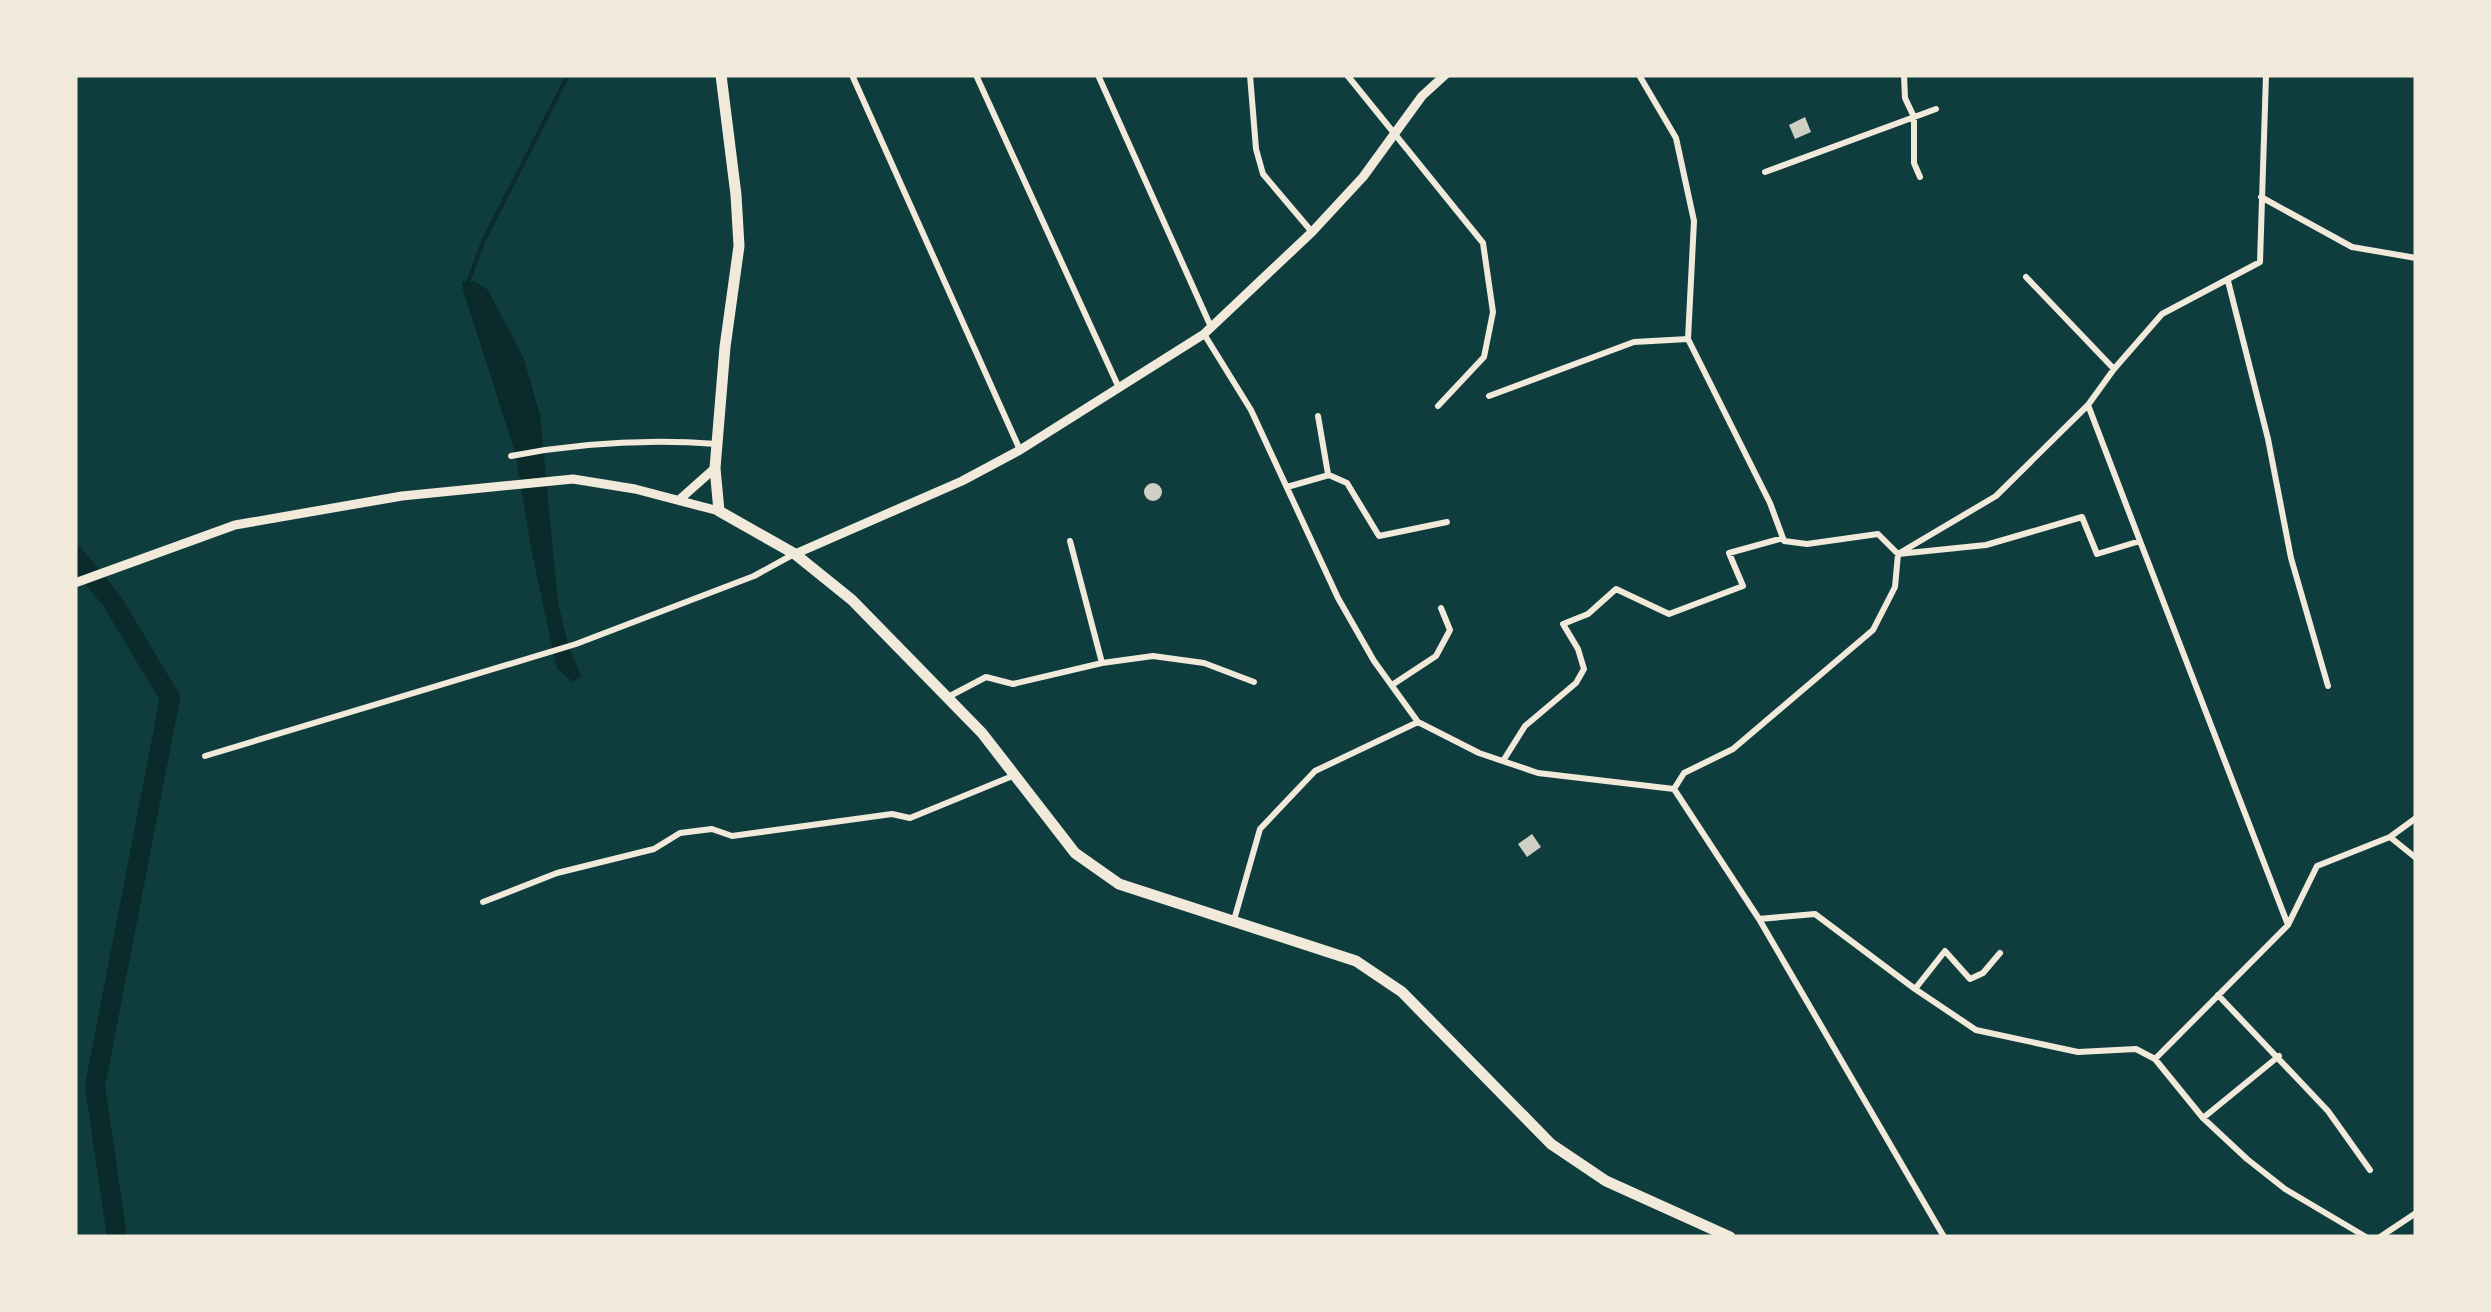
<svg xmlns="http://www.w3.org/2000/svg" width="2491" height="1312" font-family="Montserrat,sans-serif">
<rect width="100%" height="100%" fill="#0f3d3e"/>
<path fill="#0a2a2b" d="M474 281 488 290 524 359 540 415 558 603 568 644 581 676 573 682 557 669 532 553 515 452 463 290 462 282Z"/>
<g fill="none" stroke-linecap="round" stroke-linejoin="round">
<path stroke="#0a2a2b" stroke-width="4" d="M468 282 483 242 568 75"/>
<path stroke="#0a2a2b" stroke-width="20" d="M75 556 112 601 170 698 95 1086 117 1237"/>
</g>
<path fill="#cfcfc3" d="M1805 117 1811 132 1795 139 1789 125Z
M1144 492a9 9 0 1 1 18 0a9 9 0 1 1-18 0Z
M1532 834 1541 847 1527 857 1518 844Z"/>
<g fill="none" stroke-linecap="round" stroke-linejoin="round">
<path stroke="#f1e9da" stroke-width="6" d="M852 75 1020 450
M976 75 1119 388
M1098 75 1211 327
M1250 75 1256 149 1263 174 1312 232
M1347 75 1483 243 1493 312 1484 357 1438 406
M1639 75 1676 138 1694 221 1688 339 1770 503 1784 541 1807 544 1878 534 1898 554 1986 545 2082 517 2097 554 2140 541 2288 925
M1904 75 1905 98 1914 117V163L1920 177
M1765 172 1936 109
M2261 197 2352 247 2416 258
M2026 277 2114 369
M2228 281 2268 439 2291 558 2328 686
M1204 334 1251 410 1338 598 1374 661 1418 722 1479 753 1538 773 1674 789 1759 919 1944 1237
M1489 396 1634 342 1688 339
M2088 405 2140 541
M1318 416 1328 474
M511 456C578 443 649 439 717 444
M1287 487 1329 475 1347 483 1379 536 1447 522
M1070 541 1102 663
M1392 685 1436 656 1450 630 1441 608
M948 697 986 677 1013 684 1102 663 1153 656 1204 663 1254 682
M205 756 576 644 754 576 794 554
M1503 761 1525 726 1576 683 1584 669 1578 649 1563 624 1588 614 1616 589 1669 614 1743 586 1729 553 1783 538
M1674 789 1684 773 1733 749 1873 630 1895 587 1898 554 1996 496 2088 405 2114 369 2162 314 2260 262 2266 75
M2390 837 2416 818
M483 902 557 873 654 849 680 833 712 829 732 836 892 814 910 818 1015 775
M1759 919 1815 914 1915 989 1976 1030 2078 1052 2136 1049 2155 1059 2203 1118 2247 1159 2285 1189 2366 1237
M1234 920 1260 829 1315 771 1418 722
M1915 989 1945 951 1970 979 1983 973 2000 953
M2218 995 2328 1111 2370 1170
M2155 1059 2288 925 2317 866 2390 837 2416 858
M2203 1118 2279 1056
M2380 1237 2416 1213"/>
<path stroke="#f1e9da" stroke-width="9" d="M679 500 715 468
M795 554 962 481 1020 450 1204 334 1312 232 1363 177 1422 96 1445 75
M75 583 235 525 402 496 573 479 635 489 719 511"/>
<path stroke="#f1e9da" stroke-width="11" d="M721 75 736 195 739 246 725 347 715 468 719 511 795 554 852 600 982 733 1075 853 1119 884 1356 961 1402 992 1551 1144 1606 1181 1730 1237"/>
</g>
<rect width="2491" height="1312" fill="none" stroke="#f1e9da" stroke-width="155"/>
</svg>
